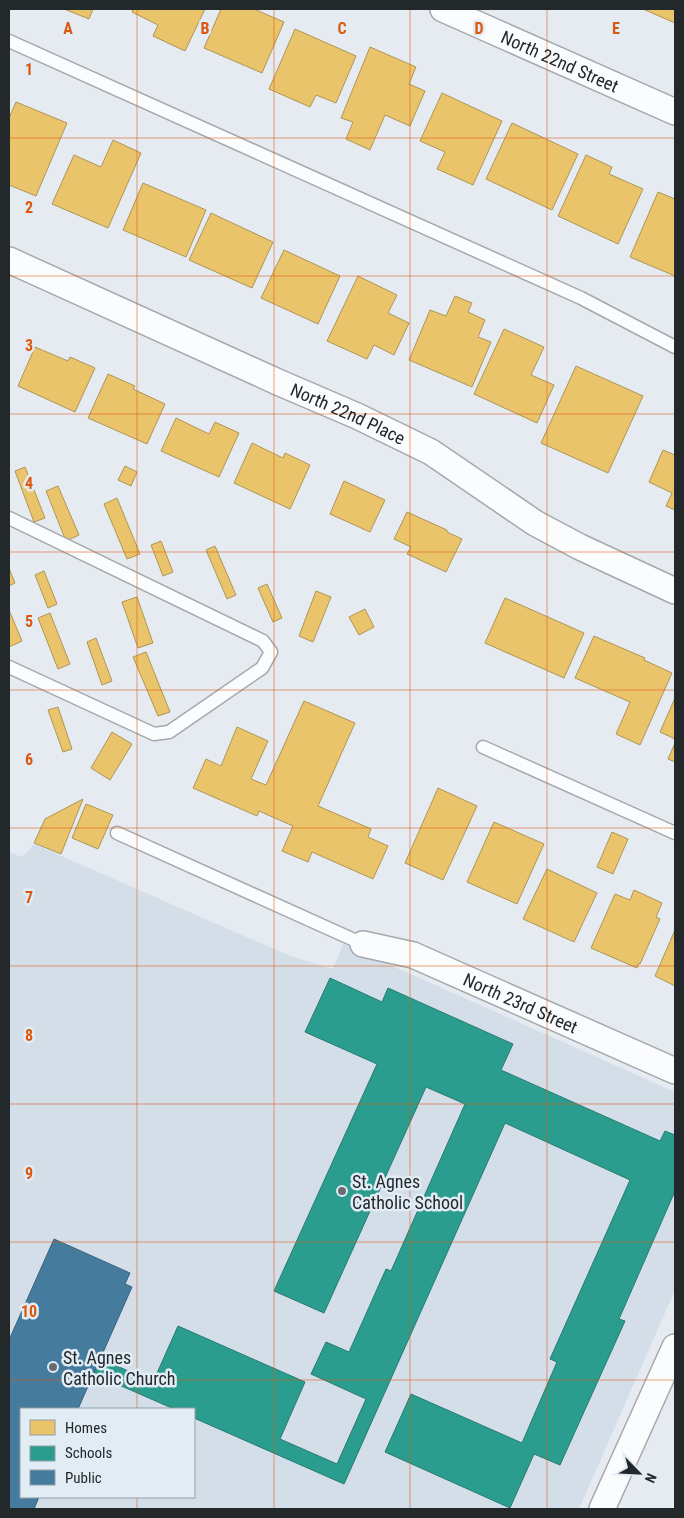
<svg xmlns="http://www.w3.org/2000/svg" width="684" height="1518" font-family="'Roboto Condensed',sans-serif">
<rect width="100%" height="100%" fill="#e6ebf1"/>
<path fill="#d3dee8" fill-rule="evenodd" d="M34 844 290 956 333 969 343 944 675 1092V1290L579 1509H9V852L22 857ZM21 1409H194V1497H21Z"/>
<path fill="#e9c46a" stroke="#ae9557" d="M64 9H93L89 19Z
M133 9H205L185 51 153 36 158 25 132 12Z
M221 9H254L284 22 262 73 204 48Z
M643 9H675V23Z
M295 29 356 56 336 103 316 95 310 107 269 89Z
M370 47 416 67 409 84 425 91 410 126 385 115 370 150 346 139 353 122 341 118Z
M442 93 502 121 473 185 437 169 445 152 420 141Z
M16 102 67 123 36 196 9 185V118Z
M512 123 578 154 552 210 486 179Z
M113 140 141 153 108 228 52 204 74 155 101 167Z
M586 155 612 167 609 174 643 189 618 244 558 216Z
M143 183 206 210 186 257 123 230Z
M658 192 675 199V276L630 257Z
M211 213 273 242 252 288 189 260Z
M284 250 340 276 318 324 261 298Z
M358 276 397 295 388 313 409 323 394 355 374 345 367 359 327 341Z
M455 296 472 303 468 312 485 320 478 337 491 342 472 387 409 360 430 310 446 316Z
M504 329 544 347 531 375 554 385 537 423 474 394Z
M35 347 68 361 70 357 95 368 75 412 18 386Z
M576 366 643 396 608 473 541 443Z
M108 374 135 386 133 389 165 404 147 444 88 418Z
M176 418 209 434 215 422 239 433 219 477 161 451Z
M252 443 283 458 285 453 310 465 290 509 234 483Z
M663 450 675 455V510L666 506 672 493 649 482Z
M125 466 137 472 131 486 118 480Z
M25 467 45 518 34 522 15 471Z
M344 481 385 500 370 532 330 514Z
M58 486 79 535 66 541 46 491Z
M117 498 140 554 127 559 104 504Z
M407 512 447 530V532L462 539 446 572 407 554 411 547 394 539Z
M161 541 173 572 163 576 151 545Z
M215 546 236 595 227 599 206 550Z
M9 568 15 583 9 586Z
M44 571 57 604 48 608 35 575Z
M267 584 282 618 273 622 258 588Z
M316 591 331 597 313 642 299 636Z
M137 597 153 643 138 648 122 602Z
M505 598 584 633 564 678 485 643Z
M365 609 374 627 359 635 349 617Z
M9 610 22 641 9 647Z
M50 613 70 664 58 669 38 618Z
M594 636 645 658 644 660 672 673 640 745 616 734 630 702 575 678Z
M96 638 112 681 102 685 87 642Z
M146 652 170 712 158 716 133 657Z
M675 698V739L660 732Z
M304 701 355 723 318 806 371 829 368 837 388 846 373 879 312 852 308 862 282 851 293 826 259 811 257 816 193 788 206 759 221 766 237 727 268 741 251 779 266 785Z
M58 707 72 749 63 752 48 710Z
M112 732 132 744 110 780 91 768Z
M675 743V762L668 759Z
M438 788 477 806 443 880 405 863Z
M83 799 61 854 34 843 45 819Z
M86 804 113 815 98 849 72 838Z
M494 822 544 844 517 904 467 882Z
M612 832 628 839 613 874 597 867Z
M547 869 597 893 574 942 523 919Z
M634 890 662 903 656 917 660 919 640 964 639 963 637 968 591 948 615 894 630 900Z
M675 930V986L655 976Z"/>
<path fill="#2a9d8f" stroke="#287a71" d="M330 978 382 1002 388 988 513 1044 501 1070 660 1141 665 1131 675 1135V1191L619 1319 625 1321 560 1465 534 1454 510 1508 385 1452 411 1394 522 1443 557 1362 550 1359 630 1180 505 1123 344 1484 194 1418V1409H174L94 1374 101 1359 153 1382 178 1326 305 1382 280 1439 337 1464 366 1399 311 1374 326 1342 349 1352 386 1269 391 1271 465 1104 426 1087 324 1313 274 1291 377 1064 305 1032Z"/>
<path fill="#457b9d" stroke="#3b627b" d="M54 1239 130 1273 125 1284 132 1287 78 1409H21V1497H39L34 1509H9V1340Z"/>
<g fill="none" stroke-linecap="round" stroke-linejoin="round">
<g stroke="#a5a8ac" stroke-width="15">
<path id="service" d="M9 41 581 298 675 347
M9 518 263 641 271 652 262 668 169 732 154 734 9 667
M483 747 675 833
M117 833 363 944"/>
</g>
<g stroke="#a5a8ac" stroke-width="28">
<g id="minor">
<path id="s1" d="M443 9 675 112"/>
<path id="s2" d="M9 260 280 383 357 416 431 452 535 523 580 547 675 591"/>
<path id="s3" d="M363 944 413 955 675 1071"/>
<path d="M602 1509 675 1347"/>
</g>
</g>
<use href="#service" stroke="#fbfcfd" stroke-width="12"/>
<use href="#minor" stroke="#fbfcfd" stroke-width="25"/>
</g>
<path fill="none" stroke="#de570e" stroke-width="1" stroke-opacity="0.55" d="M137 9V1409M274 9V1509M410 9V1509M547 9V1509M9 138H675M9 276H675M9 414H675M9 552H675M9 690H675M9 828H675M9 966H675M9 1104H675M9 1242H675M9 1380H675M137 1497V1509"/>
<g fill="#676c70" stroke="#e1ecf5" stroke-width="2">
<circle cx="342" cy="1191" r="5"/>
<circle cx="53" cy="1367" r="5"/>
</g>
<g text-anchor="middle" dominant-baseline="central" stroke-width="5" stroke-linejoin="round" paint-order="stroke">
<g font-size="18" fill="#23282b" stroke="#e1ecf5">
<text stroke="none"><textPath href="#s1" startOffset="128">North 22nd Street</textPath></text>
<text stroke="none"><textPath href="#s2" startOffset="372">North 22nd Place</textPath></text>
<text stroke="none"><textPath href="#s3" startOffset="169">North 23rd Street</textPath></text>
</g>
<g font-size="18" fill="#23282b" stroke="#e1ecf5" text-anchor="start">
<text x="352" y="1181">St. Agnes<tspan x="352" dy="21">Catholic School</tspan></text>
<text x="63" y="1357">St. Agnes<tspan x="63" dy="21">Catholic Church</tspan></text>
</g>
</g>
<g font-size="16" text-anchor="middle" font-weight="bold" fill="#de570e" stroke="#e1ecf5" stroke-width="5" stroke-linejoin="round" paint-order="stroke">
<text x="68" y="34">A</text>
<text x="205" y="34">B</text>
<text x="342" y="34">C</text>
<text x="479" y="34">D</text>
<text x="616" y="34">E</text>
<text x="29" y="75">1</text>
<text x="29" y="213">2</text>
<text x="29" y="351">3</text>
<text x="29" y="489">4</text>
<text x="29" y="627">5</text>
<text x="29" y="765">6</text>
<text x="29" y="903">7</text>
<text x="29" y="1041">8</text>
<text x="29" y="1179">9</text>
<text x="29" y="1317">10</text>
</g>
<rect width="684" height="1518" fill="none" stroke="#23282b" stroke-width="20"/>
<rect x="20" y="1408" width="175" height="90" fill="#e1ecf5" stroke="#959ea4"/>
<rect x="30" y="1420" width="25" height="15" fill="#e9c46a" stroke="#959ea4"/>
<text x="65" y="1433" font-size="15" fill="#23282b">Homes</text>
<rect x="30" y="1446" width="25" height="15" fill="#2a9d8f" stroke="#959ea4"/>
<text x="65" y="1458" font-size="15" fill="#23282b">Schools</text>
<rect x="30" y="1470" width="25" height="15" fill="#457b9d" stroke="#959ea4"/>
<text x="65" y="1483" font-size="15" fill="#23282b">Public</text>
<g transform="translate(639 1473) rotate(114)" stroke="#e1ecf5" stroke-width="4" paint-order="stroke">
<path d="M0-4L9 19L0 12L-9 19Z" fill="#23282b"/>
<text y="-8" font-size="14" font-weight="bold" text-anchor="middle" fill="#23282b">N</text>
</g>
</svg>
